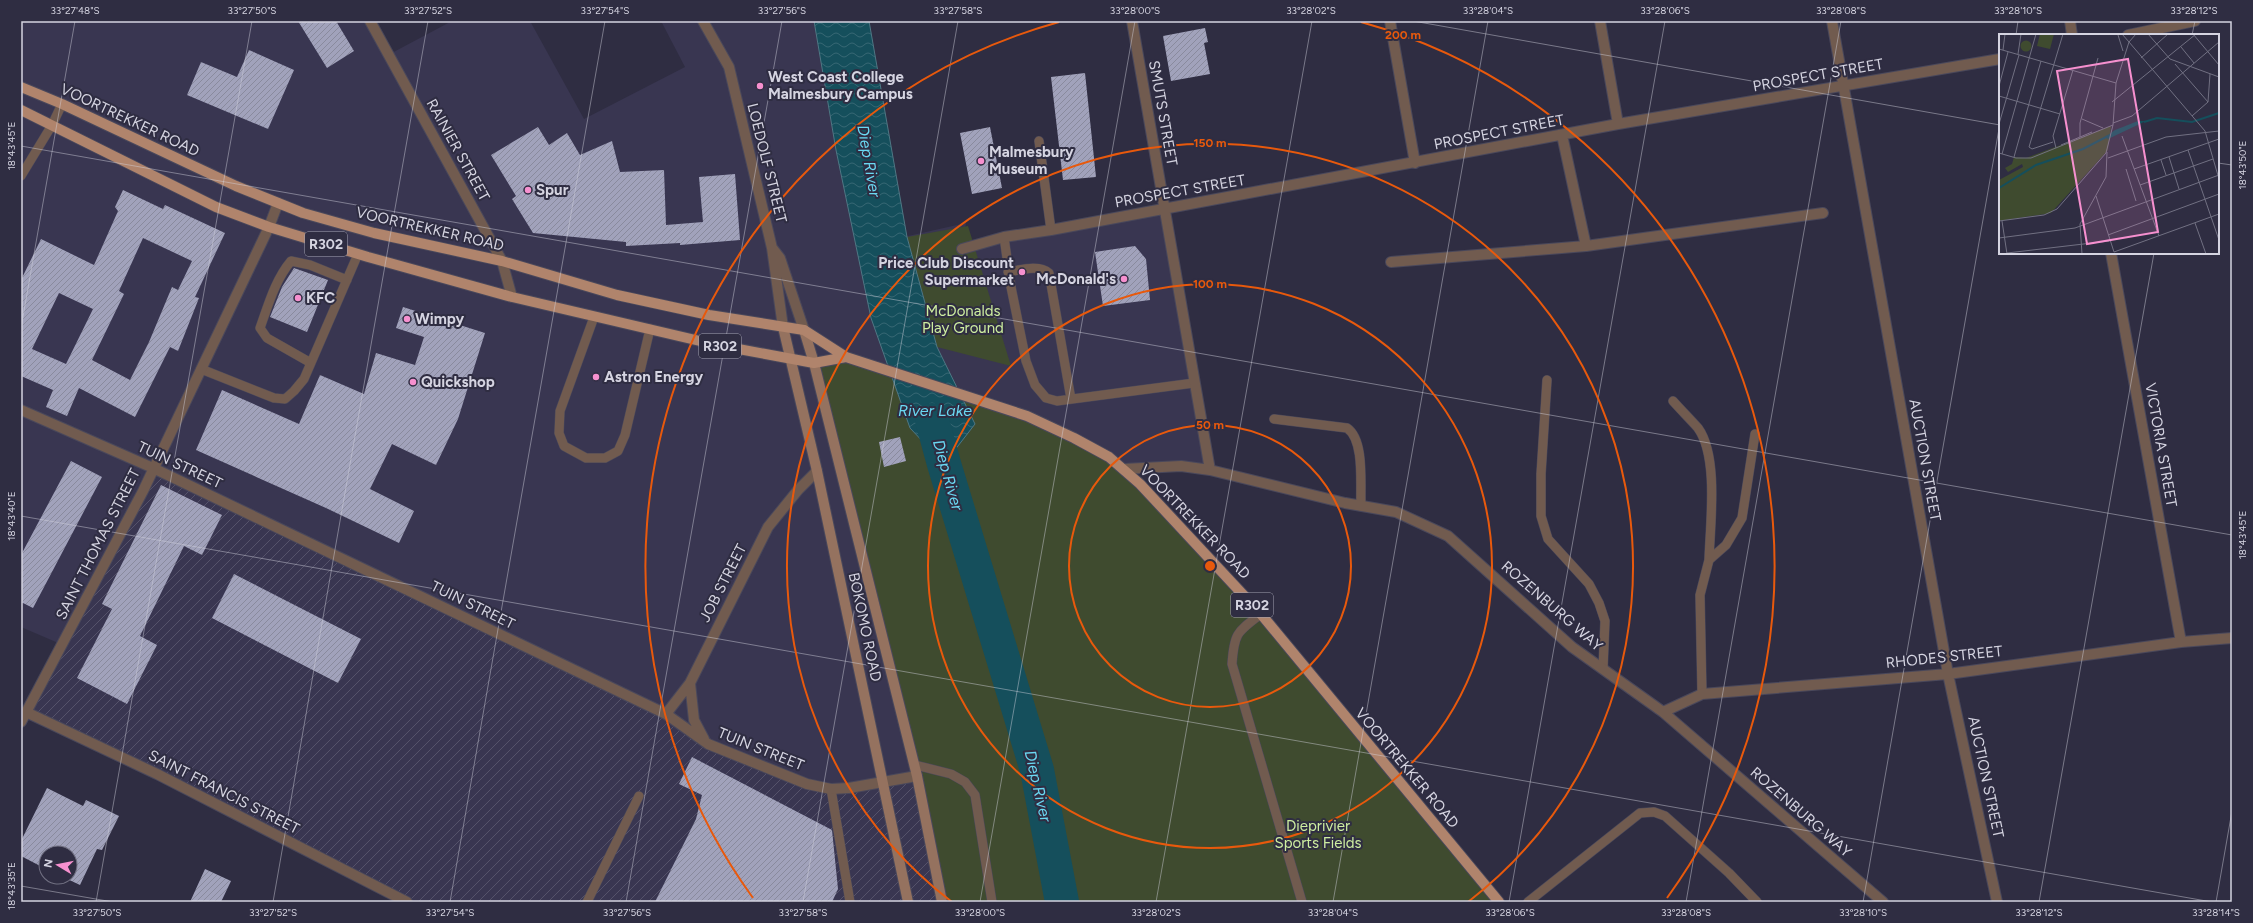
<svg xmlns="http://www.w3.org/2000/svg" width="2253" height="923" font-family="Figtree,sans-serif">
<defs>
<pattern id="industrial-furrows" width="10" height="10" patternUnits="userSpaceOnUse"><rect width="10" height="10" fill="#393651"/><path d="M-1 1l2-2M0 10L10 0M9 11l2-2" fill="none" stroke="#55526a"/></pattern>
<pattern id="water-waves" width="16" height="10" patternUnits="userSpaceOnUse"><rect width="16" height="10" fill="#154f5c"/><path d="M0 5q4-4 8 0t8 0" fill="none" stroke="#366773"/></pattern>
<pattern id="building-hatch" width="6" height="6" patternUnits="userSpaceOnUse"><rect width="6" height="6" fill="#a1a2bb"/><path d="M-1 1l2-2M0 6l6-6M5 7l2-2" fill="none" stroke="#898a9d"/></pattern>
</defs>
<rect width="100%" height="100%" fill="#2f2d42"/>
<path fill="#393651" d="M21 21H370L388 55 452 21H530L584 119 685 67 661 21H814L836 150 886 241 966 223 962 249 1164 210 1210 470 1124 469 917 776 849 788 63 645 21 627Z"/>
<path fill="url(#industrial-furrows)" d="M153 468 666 714 708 744 831 789 917 776 942 902H407L26 712Z"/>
<path fill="#3f4b2f" d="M968 226 1011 366 937 347 907 237Z
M846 357 1027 416 1109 457 1261 614 1499 902H942L814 363Z"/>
<path fill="url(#water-waves)" stroke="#4f7784" d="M814 21H869L907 237 937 347 975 424 944 464 910 428 871 318 836 150Z"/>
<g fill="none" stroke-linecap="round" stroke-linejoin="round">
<path stroke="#154f5c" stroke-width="34" d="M932 420 944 464 1037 770 1062 902"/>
</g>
<path fill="url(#building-hatch)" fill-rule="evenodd" d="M298 21H336L354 51 327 68Z
M1205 28 1208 42 1204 43 1210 74 1171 81 1163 36Z
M249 50 294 70 268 129 187 95 201 62 237 77Z
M1085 73 1096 177 1063 180 1051 77Z
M538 127 549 145 567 133 580 155 612 141 620 172 664 170 666 225 703 222 699 177 735 174 740 240 680 245V243L626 246V242L533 233 512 199 516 196 491 155Z
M990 127 1002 188 972 194 960 133Z
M123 190 163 209 165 205 225 233 195 297 199 298 178 351 170 347 135 417 79 388 67 416 46 407 53 390 21 376V280L41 239 94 265 118 211 115 207ZM143 238 192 261 178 290 172 287 149 342 130 380 92 360 124 294 119 291ZM59 293 93 309 66 364 32 349Z
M1135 246 1146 259 1150 300 1103 306 1095 252Z
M294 268 328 280 307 332 270 317 282 287Z
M403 307 485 333 458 419 436 465 392 444 370 489 414 511 399 543 326 508 196 450 222 390 299 424 320 375 364 394 376 353 415 365 424 337 396 328Z
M900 437 906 461 884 467 879 442Z
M71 461 102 477 33 608 21 602V555Z
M161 485 222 515 202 555 184 546 140 636 157 645 127 704 77 678 112 609 102 604Z
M234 574 361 639 338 683 212 618Z
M692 757 832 830 838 889 832 902H655L696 819 702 795 679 784Z
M47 788 83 806 86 800 119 816 102 850 97 849 80 885 63 877H70V853H46V869L21 856V841Z
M205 869 231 881 221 902H190Z"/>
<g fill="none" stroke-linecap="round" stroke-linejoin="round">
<g stroke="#4a485b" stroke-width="10">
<path id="service" d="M1039 141 1051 230
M21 176 52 125 62 104
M1004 237 1011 287 1026 361 1035 385 1041 392 1046 398 1057 401 1194 383
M1008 272C1020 270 1039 264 1049 273L1071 399
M594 317 560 411 559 433 564 446 586 458H605L618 451 625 435 650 329
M311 363 267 338 260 328C268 306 275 280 291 261L310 265 347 280
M201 369 274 398 285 399 294 391 304 379 358 254
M1547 380 1541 474V516L1548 539 1589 584 1599 603 1605 621 1603 669
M1673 401C1681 410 1690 419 1698 428 1719 457 1710 525 1709 560
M1274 419 1347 428C1365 440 1360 485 1361 506
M1261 614C1237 632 1234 633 1232 664L1302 902
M1702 694 1700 595 1709 560 1726 545 1742 518 1755 434
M915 765 951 774 965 782 975 795 992 902
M831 789 850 902
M587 902 639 796
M1528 902 1640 813 1654 812 1665 816 1729 873 1757 902"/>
</g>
<g stroke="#4a485b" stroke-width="12">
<path id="minor" d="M370 21 502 261 512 297
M703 21 729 67 772 248 783 327
M1132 21 1210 470
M1390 21 1415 163
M1600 21 1618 124
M1832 21 1948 674 1997 902
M2070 21 2072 35
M2128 35 2195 21
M1562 135 1586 246
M773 249 780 258 804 330
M962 249 1004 237 1051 230 1618 124 2000 59
M2111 253 2181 642
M1391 262 1586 246 1823 213
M21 410 153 468 666 714 708 744 807 784 831 789 849 788 917 776
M1124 469 1181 466 1210 470 1345 503 1396 512 1448 536 1572 647 1663 712 1883 902
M690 683 694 720 704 739
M26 712 157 774 407 902
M1663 712 1702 694 1948 674 2181 642 2232 638
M666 714 690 683 768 527 798 490 817 471
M21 722 143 491 269 227 278 203"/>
</g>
<g stroke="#4a485b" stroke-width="12">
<path id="secondary" d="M783 327 817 471 908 902
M804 330 814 363 917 776 942 902"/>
</g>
<g stroke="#4a485b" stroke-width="12">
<path id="primary" d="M21 87 62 104 236 186 303 213 374 233 502 261 617 295 709 315 804 330 846 357 1027 416 1074 438 1109 457 1140 484 1261 614 1499 902
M21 110 216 207 269 227 368 257 512 297 717 345 814 363 846 357"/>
</g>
<use href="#service" stroke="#715b4f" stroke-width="9"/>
<use href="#minor" stroke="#715b4f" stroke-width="10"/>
<use href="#secondary" stroke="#95725f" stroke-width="10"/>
<use href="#primary" stroke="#b0846c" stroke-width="10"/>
</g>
<path fill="none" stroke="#d5d4e1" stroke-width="1" stroke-opacity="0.45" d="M1413 21 2000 125M2016 35 2018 21M2192 35 2195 21M21 146 2232 535M2218 163 2232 165M21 328 75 21M21 516 2212 902M21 886 113 902M96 902 252 21M273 902 428 21M450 902 605 21M626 902 782 21M803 902 958 21M980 902 1135 21M1156 902 1312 21M1333 902 1488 21M1509 902 1665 21M1686 902 1841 21M1863 902 2000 123M2039 902 2154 253M2216 902 2232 811"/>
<g fill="none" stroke="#e8590c" stroke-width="2">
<circle cx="1210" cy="566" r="141"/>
<circle cx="1210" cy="566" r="282"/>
<path d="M952 902A423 423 0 1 1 1468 902"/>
<path d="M753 898A565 565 0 0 1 1059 22M1361 22A565 565 0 0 1 1667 898"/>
</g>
<g fill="#f690cf" stroke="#2f2d42" stroke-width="1.5">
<circle cx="760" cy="86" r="4"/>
<circle cx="981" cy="161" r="4"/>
<circle cx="528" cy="190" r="4"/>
<circle cx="1022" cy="272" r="4"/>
<circle cx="1124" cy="279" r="4"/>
<circle cx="298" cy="298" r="4"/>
<circle cx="407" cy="319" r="4"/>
<circle cx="596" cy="377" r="4"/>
<circle cx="413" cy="382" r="4"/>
</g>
<g text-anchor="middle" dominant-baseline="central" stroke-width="4" stroke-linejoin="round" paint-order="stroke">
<g fill="#2f2d42" stroke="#a3a2b1" stroke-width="1">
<rect x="305" y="232" width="42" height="24" rx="3"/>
<rect x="699" y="334" width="42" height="24" rx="3"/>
<rect x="1231" y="593" width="42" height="24" rx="3"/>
</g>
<g font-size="14" font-weight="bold" fill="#d5d4e1">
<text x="326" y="244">R302</text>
<text x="720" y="346">R302</text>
<text x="1252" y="605">R302</text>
</g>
<g font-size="15" fill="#d5d4e1" stroke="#2f2d42">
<text transform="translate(1818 75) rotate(-10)">PROSPECT STREET</text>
<text transform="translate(1163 113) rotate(80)">SMUTS STREET</text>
<text transform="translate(130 120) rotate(25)">VOORTREKKER ROAD</text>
<text transform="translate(1499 132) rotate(-11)">PROSPECT STREET</text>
<text transform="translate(458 150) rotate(61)">RAINIER STREET</text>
<text transform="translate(767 163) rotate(76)">LOEDOLF STREET</text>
<text transform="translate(1180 191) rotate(-10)">PROSPECT STREET</text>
<text transform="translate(430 229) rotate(13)">VOORTREKKER ROAD</text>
<text transform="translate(2161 445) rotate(80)">VICTORIA STREET</text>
<text transform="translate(1925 460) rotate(80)">AUCTION STREET</text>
<text transform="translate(180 465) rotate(25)">TUIN STREET</text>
<text transform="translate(1195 522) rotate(46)">VOORTREKKER ROAD</text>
<text transform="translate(98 544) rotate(-63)">SAINT THOMAS STREET</text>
<text transform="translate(723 583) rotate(-63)">JOB STREET</text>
<text transform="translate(473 605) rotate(26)">TUIN STREET</text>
<text transform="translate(1552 606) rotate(41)">ROZENBURG WAY</text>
<text transform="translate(865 627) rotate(78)">BOKOMO ROAD</text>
<text transform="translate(1944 657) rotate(-6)">RHODES STREET</text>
<text transform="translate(761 749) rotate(22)">TUIN STREET</text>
<text transform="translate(1407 768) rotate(50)">VOORTREKKER ROAD</text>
<text transform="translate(1986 777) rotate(78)">AUCTION STREET</text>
<text transform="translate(224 792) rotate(27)">SAINT FRANCIS STREET</text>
<text transform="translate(1801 812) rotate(41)">ROZENBURG WAY</text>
</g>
<g font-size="15" font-weight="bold" fill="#d5d4e1" stroke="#2f2d42" text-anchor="start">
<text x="768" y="77">West Coast College<tspan x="768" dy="17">Malmesbury Campus</tspan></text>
<text x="989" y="152">Malmesbury<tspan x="989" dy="17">Museum</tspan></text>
<text x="536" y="190">Spur</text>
<text x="1014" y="263" text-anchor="end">Price Club Discount<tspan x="1014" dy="17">Supermarket</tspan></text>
<text x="1116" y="279" text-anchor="end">McDonald's</text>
<text x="306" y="298">KFC</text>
<text x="415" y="319">Wimpy</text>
<text x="604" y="377">Astron Energy</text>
<text x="421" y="382">Quickshop</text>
</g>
<g font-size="15" fill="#ceeea0" stroke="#2f2d42">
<text x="963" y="311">McDonalds<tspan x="963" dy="17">Play Ground</tspan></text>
<text x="1318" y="826">Dieprivier<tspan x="1318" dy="17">Sports Fields</tspan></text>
</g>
<g font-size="16" font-style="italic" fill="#6ad8f2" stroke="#2f2d42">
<text transform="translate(869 161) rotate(80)">Diep River</text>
<text x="935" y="410">River Lake</text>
<text transform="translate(948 475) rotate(74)">Diep River</text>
<text transform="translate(1038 786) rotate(77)">Diep River</text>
</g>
</g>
<g transform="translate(1999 34)">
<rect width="220" height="220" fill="#2f2d42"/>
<path d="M41 0H55L51 15 38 12ZM21.5 12a5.5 5.5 0 1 1 11 0a5.5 5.5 0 1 1-11 0ZM112 92 109 116 52 179 0 187V146L24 133 23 130 9 138 6 134 13 130 15 123 27 124Z" fill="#3f4b2f"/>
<path d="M139 87H147L109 105 106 103 116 96Z" fill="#154f5c"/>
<path fill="none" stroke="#154f5c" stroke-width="2" d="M145 88 158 84 193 88 220 79M0 154 37 131 84 115 109 102"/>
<path fill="none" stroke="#717082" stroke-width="1" d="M137 0 130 8 206 97 220 145M149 0 171 25 220 43M194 0 220 31M119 1 124 17M182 13 195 29M0 15 117 49M4 16 6 0M19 20 22 0M142 24 169 0M176 30 209 68M0 52 9 18M0 62 61 80M113 68 197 0M193 82 209 68 211 40M83 85 104 94M114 89 133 82 220 8M0 90 20 21M123 102 160 202M81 103V89L99 24M54 108 33 115 30 113 64 0M62 111 93 98M57 114 54 102 74 36M189 116 220 206M0 119 17 124H32L114 91M3 120 37 0M15 123 42 27M170 123 180 155M109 124 167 103 220 97M162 126 167 141M127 135 137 167M135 135 220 105M141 151 214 125M97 162 115 218M0 187 45 181 58 175 107 119 114 91 117 49 130 8 123 0M3 187 8 220M196 189 207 220M109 201 220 160M0 204 76 194 220 141M115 218 220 180M8 219 110 207M83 220 81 190 107 143 108 118"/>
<path fill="#f690cf" fill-opacity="0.15" stroke="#f690cf" stroke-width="2" d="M129 25 159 198 88 210 58 37Z"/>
<rect width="220" height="220" fill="none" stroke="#d5d4e1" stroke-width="2"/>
</g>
<circle cx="1210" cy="566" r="6" fill="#e8590c" stroke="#2f2d42" stroke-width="2"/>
<g font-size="12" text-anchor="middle" font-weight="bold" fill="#e8590c" stroke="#2f2d42" stroke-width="4" stroke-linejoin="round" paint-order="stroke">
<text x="1403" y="39">200 m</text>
<text x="1210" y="147">150 m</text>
<text x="1210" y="288">100 m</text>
<text x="1210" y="429">50 m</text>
</g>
<rect width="2253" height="923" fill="none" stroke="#2f2d42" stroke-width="44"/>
<g transform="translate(58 865) rotate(280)"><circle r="19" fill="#2f2d42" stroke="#717082"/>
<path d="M0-3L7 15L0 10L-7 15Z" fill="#f690cf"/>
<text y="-6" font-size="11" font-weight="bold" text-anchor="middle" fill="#d5d4e1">N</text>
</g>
<rect x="22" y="22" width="2209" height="879" fill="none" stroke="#d5d4e1" stroke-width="1.5"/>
<g font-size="10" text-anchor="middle" fill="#d5d4e1">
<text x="75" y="14">33°27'48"S</text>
<text x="252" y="14">33°27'50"S</text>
<text x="428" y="14">33°27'52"S</text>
<text x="605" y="14">33°27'54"S</text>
<text x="782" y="14">33°27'56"S</text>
<text x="958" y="14">33°27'58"S</text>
<text x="1135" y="14">33°28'00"S</text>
<text x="1311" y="14">33°28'02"S</text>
<text x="1488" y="14">33°28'04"S</text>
<text x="1665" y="14">33°28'06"S</text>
<text x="1841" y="14">33°28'08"S</text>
<text x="2018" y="14">33°28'10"S</text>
<text x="2194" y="14">33°28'12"S</text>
<text transform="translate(11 146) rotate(-90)" y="4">18°43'45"E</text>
<text transform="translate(2242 165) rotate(-90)" y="4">18°43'50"E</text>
<text transform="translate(11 516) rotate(-90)" y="4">18°43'40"E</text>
<text transform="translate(2242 535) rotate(-90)" y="4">18°43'45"E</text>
<text transform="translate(11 886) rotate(-90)" y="4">18°43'35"E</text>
<text x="97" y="916">33°27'50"S</text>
<text x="273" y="916">33°27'52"S</text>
<text x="450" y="916">33°27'54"S</text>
<text x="627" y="916">33°27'56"S</text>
<text x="803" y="916">33°27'58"S</text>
<text x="980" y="916">33°28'00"S</text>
<text x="1156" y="916">33°28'02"S</text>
<text x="1333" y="916">33°28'04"S</text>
<text x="1510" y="916">33°28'06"S</text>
<text x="1686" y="916">33°28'08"S</text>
<text x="1863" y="916">33°28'10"S</text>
<text x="2039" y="916">33°28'12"S</text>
<text x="2216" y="916">33°28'14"S</text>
</g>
</svg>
